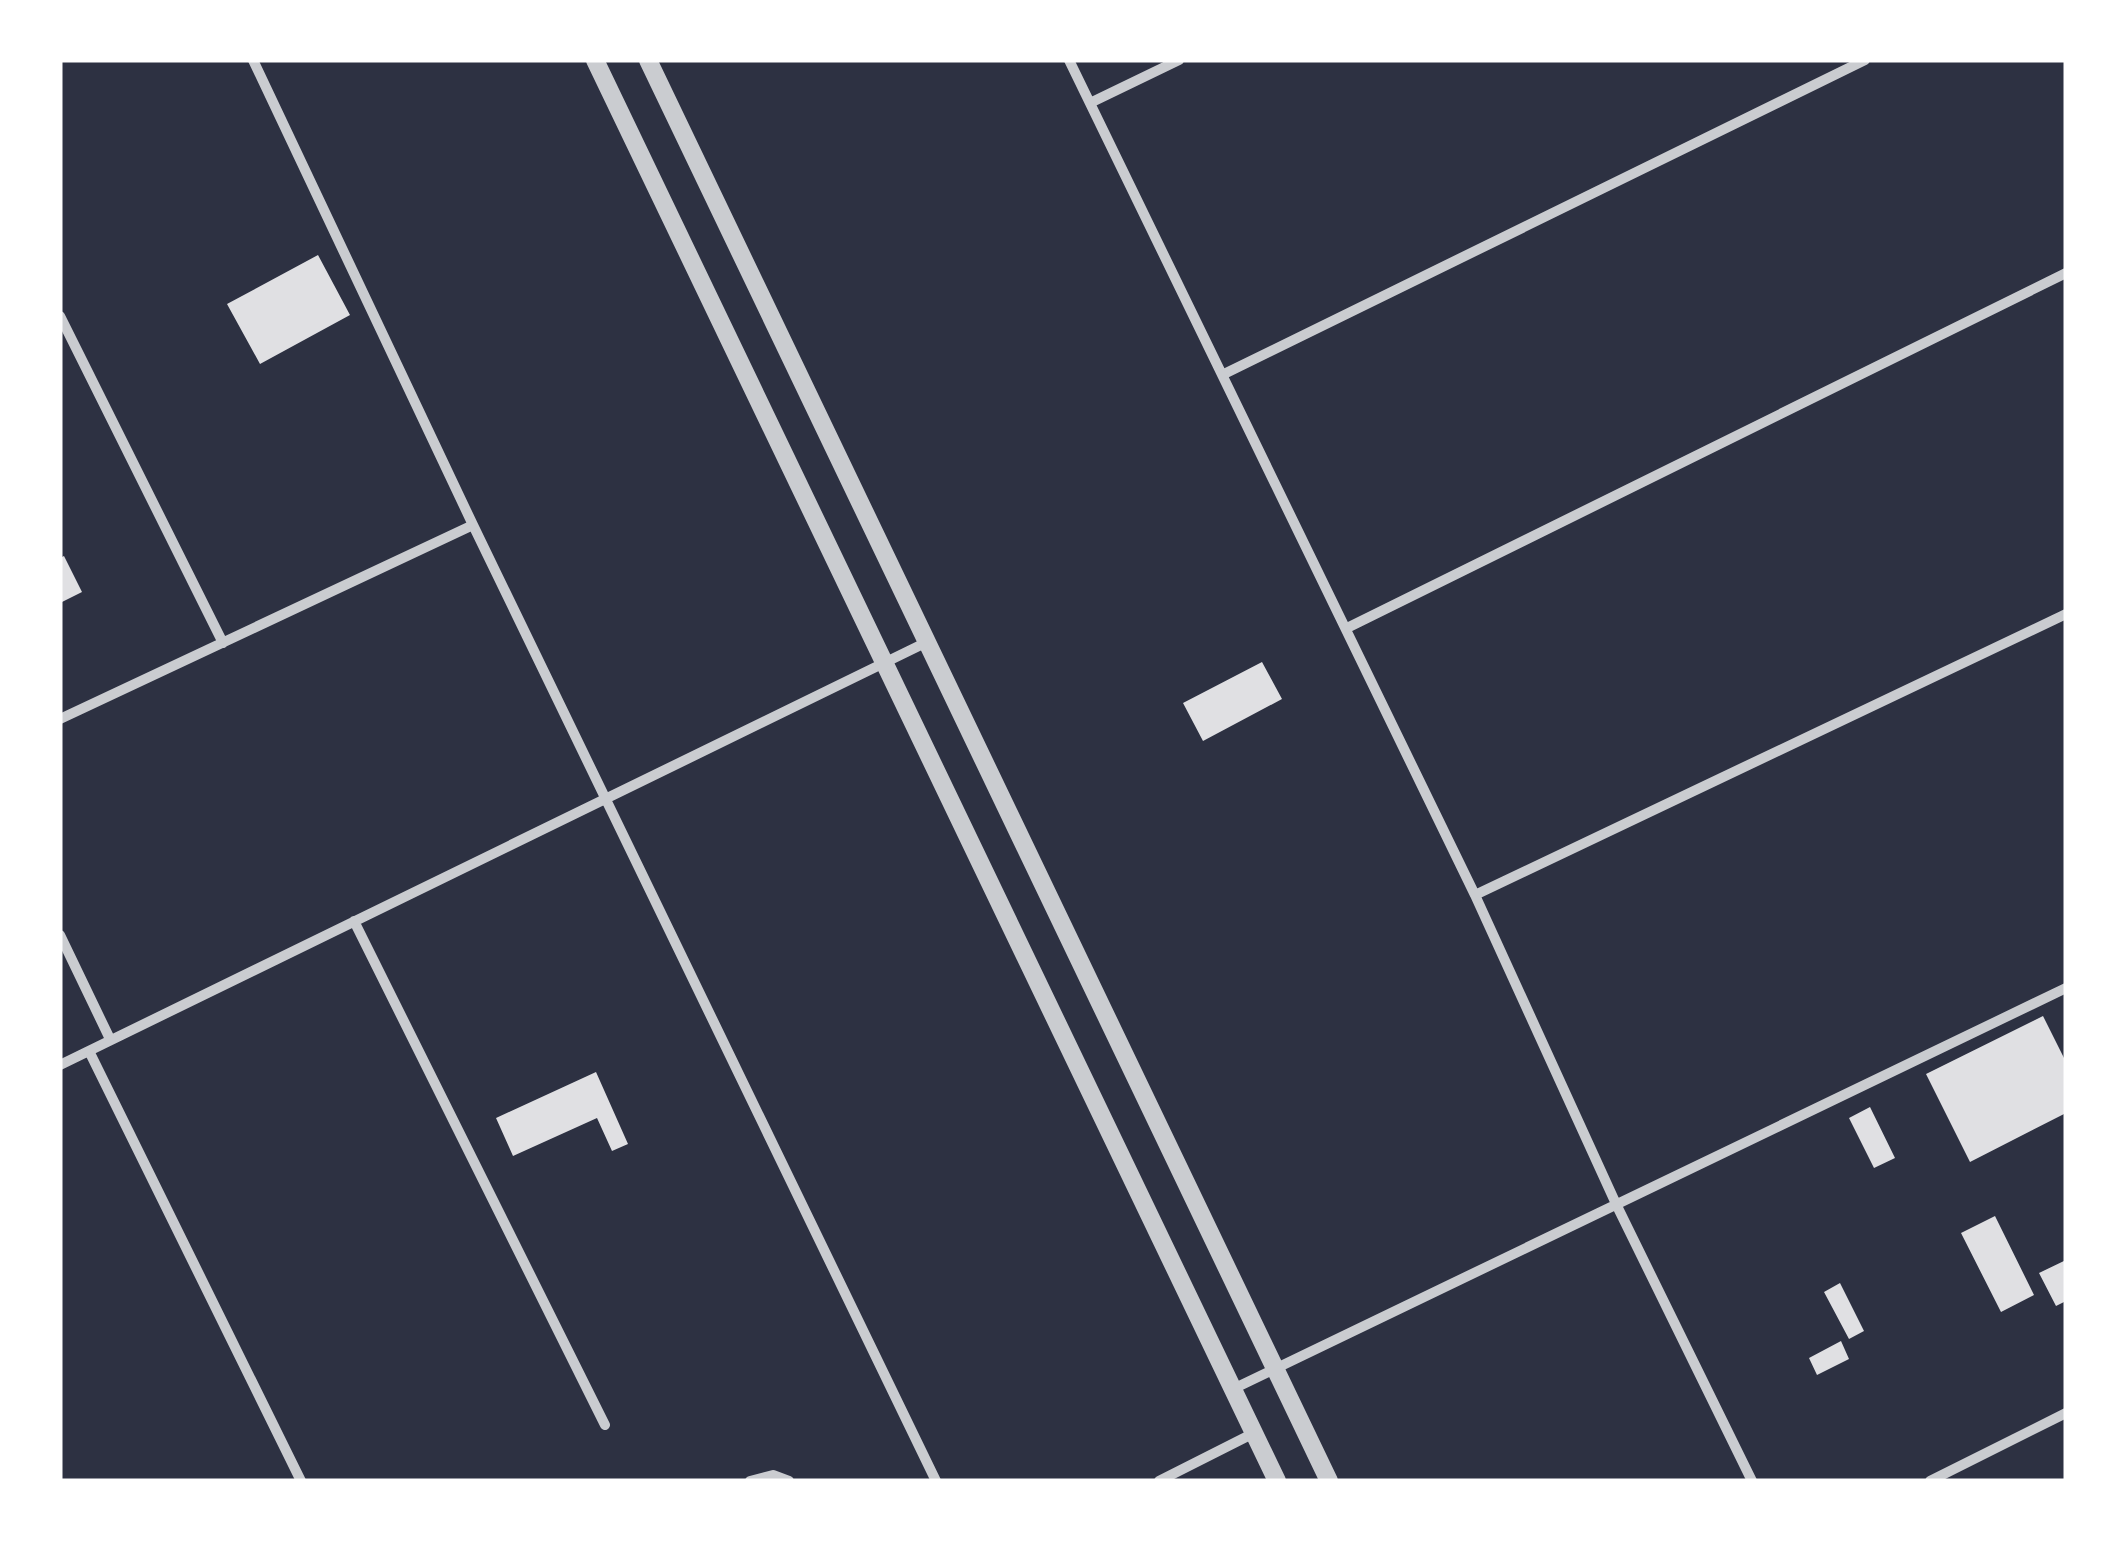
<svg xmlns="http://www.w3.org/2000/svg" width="2126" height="1541" font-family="Quicksand,sans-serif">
<rect width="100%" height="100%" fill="#2d3142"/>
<path fill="#e0e0e3" d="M318 255 350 315 260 364 227 304Z
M64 556 82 592 60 603V558Z
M1262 662 1282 699 1203 741 1183 703Z
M2043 1016 2066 1062V1113L1970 1162 1926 1074Z
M596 1072 628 1144 612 1151 597 1118 513 1156 496 1118Z
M1870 1107 1895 1158 1874 1168 1849 1118Z
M1995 1216 2034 1295 2001 1312 1961 1233Z
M2066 1260V1301L2056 1306 2039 1273Z
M1840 1283 1864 1331 1849 1339 1824 1292Z
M1841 1341 1849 1359 1817 1375 1809 1358Z"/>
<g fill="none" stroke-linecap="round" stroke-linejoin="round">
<path stroke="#caccd0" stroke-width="10" d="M253 60 473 525 936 1481
M1069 60 1475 895 1617 1206 1752 1481
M1090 103 1179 60
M60 316 223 643
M1224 374 1865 60
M1347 628 2066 273
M60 719 473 525
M1475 895 2066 614
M354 921 605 1425
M60 935 110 1039
M89 1051 301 1481
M60 1065 927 642
M1233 1389 2066 988
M750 1481 773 1475 789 1481
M1159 1481 1254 1433
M1930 1481 2066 1413"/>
<path stroke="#caccd0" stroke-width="18" d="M595 60 1277 1481
M648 60 1329 1481"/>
</g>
<rect width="2126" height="1541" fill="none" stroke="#ffffff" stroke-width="125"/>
</svg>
